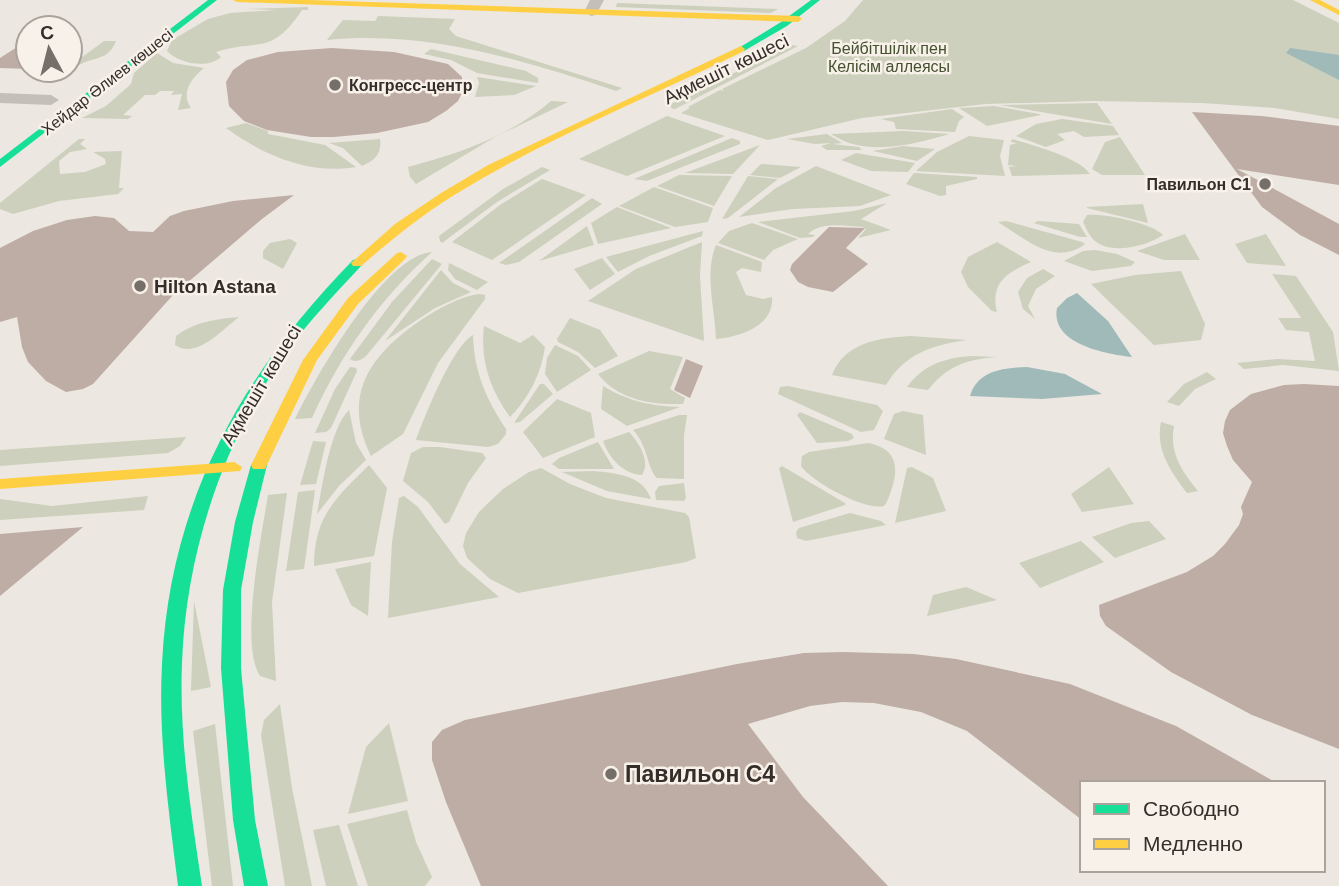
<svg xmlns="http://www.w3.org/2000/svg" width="1339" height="886" font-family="Arial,sans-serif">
<rect width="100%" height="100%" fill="#ece7e1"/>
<path fill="#ccd0bc" d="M863 0H1293L1339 23V119L1275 108 1202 103 1094 101 985 104 862 118 768 140 681 113 690 108 688 107 720 90 724 91 722 89 806 48 845 21Z
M617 3 778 9 771 13 616 7Z
M308 7V10H302C271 57 258 38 216 52L221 57C208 69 179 64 167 51L172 40 208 19 230 13 277 10 246 9Z
M378 16 455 19 449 29 456 36 622 88 616 91C523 60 427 30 327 40L343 20 375 21Z
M104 41H116C110 56 102 57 88 61 80 64 79 66 70 66Z
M791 45 798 46 675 109 671 108V104Z
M431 49 526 71 538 78V83L477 73 451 60 424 54Z
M157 53 173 63 204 68C192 78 180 92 191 108L178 110 182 94 171 95 174 91H160L155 95H145L123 115 132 116 128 119 82 118 106 106 131 84 134 73Z
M477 77 536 86 514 95 475 97 479 83Z
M551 101 568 102 495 137 416 184 410 177 408 167C457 154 511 136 551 101Z
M1097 103 1112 124 1000 105Z
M994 106 1039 114 1041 115 987 126 959 108Z
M952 109 964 117 959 121 955 132 896 129 894 122 881 119Z
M667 116 725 136 627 176 579 159Z
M1062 119 1113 126 1119 135 1084 137 1074 131 1057 134 1065 140 1046 147 1016 136 1036 124Z
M246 123 268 131V134L325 145 356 167C309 175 263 155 226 128Z
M904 131 949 134C912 145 865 157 831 134Z
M827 134 842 143 832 144 859 147 862 150H827L821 146 831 143 815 144 787 139Z
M969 136 1004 140 1000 156 1005 176 916 171 937 152Z
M1120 137 1145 175H1102L1092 169 1105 142Z
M732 138 740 141V144L647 181 634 179Z
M79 139H85L80 144 87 149 70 152 59 161 60 174 85 172 106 164 105 159 93 152 122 151 119 188H124L118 194 59 201 13 214 0 209V203Z
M380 139C382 154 375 160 362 166L343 148 329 143Z
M1012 139C1032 145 1079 157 1090 174L1012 176 1009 167 1016 166 1008 165 1010 145 1017 143 1011 142Z
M760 145 733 174 685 173Z
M903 146 935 149 917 161 873 151Z
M856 153 915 163 908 172 871 171 841 160Z
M761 164 801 167 780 178 750 175Z
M816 166 891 195 860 206 793 209 739 217 776 188Z
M542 167 550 170 497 202 442 243 440 241 439 236 503 189Z
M914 173 977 177V179L946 186V195L940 196 906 184Z
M679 175 732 176 714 206 657 186Z
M748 176 778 179 728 218 722 219Z
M542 179 586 195 492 260 452 242 500 205Z
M654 187 713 208 708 222 675 227 619 206Z
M592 198 602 204 519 262 506 265 499 263Z
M887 203 861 219 891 230 858 238 866 229 863 227C846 226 821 221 808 234L815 235 813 237 800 238 758 222 854 211Z
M1143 204 1148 223 1087 208V207Z
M617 207 671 228 598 244 591 223Z
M1087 215C1103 213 1152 223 1163 235 1147 246 1112 255 1095 241 1089 236 1086 228 1083 222Z
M1006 221 1082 242 1085 244C1054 267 1026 239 998 222Z
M1038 221 1079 224 1087 237H1080L1034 223Z
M752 223 798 239 773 250 764 260 718 243 729 231Z
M587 226 594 245 539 261Z
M703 231 702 236 649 256 618 272 606 257Z
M1185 234 1200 260H1164L1137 251Z
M1266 234 1286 266 1247 263 1235 244Z
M290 239 297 243 283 269 263 258V251L270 243Z
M702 242 700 276 704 341 588 301 636 269Z
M997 242 1031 262C1006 273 990 283 997 312L992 311 968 287 961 272 968 257Z
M716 245 762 262 761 272 742 268 736 272 746 295 763 299 772 297C774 326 740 337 716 339 715 309 704 273 716 245Z
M1095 250 1117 254 1135 262 1131 266 1092 271 1064 261 1083 251Z
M432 252C379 300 341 354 312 418L295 419C315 378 384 255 432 252Z
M602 258 615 274 590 290 574 269Z
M432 259 442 264 366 356C361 360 356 363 350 359L392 302Z
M449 263 488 282 477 290 455 279 448 270Z
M1043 269 1055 276 1036 289 1028 306 1035 319 1023 309 1018 292 1027 278Z
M441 270 453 283 471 292 435 308 385 341Z
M1181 271 1205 324 1201 340 1154 345 1091 284 1135 275Z
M1272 274 1296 276 1333 332 1339 371 1283 365 1244 369 1237 363 1277 359 1315 361 1309 332 1286 330 1278 318H1301Z
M480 294 485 295V299L438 363 403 434 371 456C341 395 370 355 421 320 438 309 460 296 480 294Z
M239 317C223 329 196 360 175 345L176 336C194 322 217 319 239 317Z
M570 318 600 330 618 356 595 368 578 352 558 342 557 339Z
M484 326 520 343 533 335 545 347C541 374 529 398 510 417 490 389 480 361 484 326Z
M473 335C474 372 486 399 506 429V434L498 444 488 447 416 440C425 416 452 347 473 335Z
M910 336 967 340C933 345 905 353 886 385L832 375C845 342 879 338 910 336Z
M555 345 578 356 591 370 557 392 545 374 547 358Z
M649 351 683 357 670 389 685 398 683 404C652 405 618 400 598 374Z
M971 356 997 357C967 359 947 366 928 390L907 387C923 365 944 358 971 356Z
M350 367 356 368 357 371 331 428 326 432 315 433 335 389Z
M1207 372 1216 379 1195 389 1179 406 1167 402 1184 384Z
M540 384H544L553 394 520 422 514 423Z
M603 386C628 401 650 406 680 407L627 426 601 409Z
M788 386 877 405 883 411 874 430 861 432 778 394 780 387Z
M557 399 591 413 595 437 543 458 523 432Z
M349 410 356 443 366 460 339 486 317 514C322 488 330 428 349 410Z
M903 411 923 415 926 455 884 439 894 414Z
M800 412 852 434 854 438 848 441 817 443 797 415Z
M679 415H687L684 436V479L657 478C647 469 648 445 633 430Z
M1161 422 1174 426C1169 453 1182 471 1198 491L1187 493C1171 472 1155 449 1161 422Z
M629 432C639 443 651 461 642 475 623 474 609 458 603 441Z
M186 437 180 446 168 453 0 466V450Z
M313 441 326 442 316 484 300 485Z
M598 442 614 469H559L552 464 559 458Z
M868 443C893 448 899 462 893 485 890 492 889 500 884 506 865 511 812 482 801 466L802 456 809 452Z
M440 447 482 453 486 458 468 483 449 522 445 524 428 502 403 481 411 453 423 447Z
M369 465 387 488 374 556 314 566C314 516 336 498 369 465Z
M782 466 845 503V505L793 522 779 468Z
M912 467 933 478 946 511 895 523 907 468Z
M1109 467 1134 504 1082 512 1071 494Z
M541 468 570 484 606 498 685 513 689 517 696 558 686 562 518 593 490 579 467 558 463 546 466 533 479 512 503 489 529 472Z
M593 471C615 473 643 475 651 499L607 491 562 472Z
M684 483 686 498 684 501 656 500 655 492 659 486Z
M315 490 304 569 286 571 298 492Z
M287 493 272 602 276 681 260 676C239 645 262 533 268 495Z
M148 496 144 510 0 520V499L52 506Z
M404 496 418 507 460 564 499 597 388 618 392 542 399 498Z
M850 513 881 521 886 525 806 541 797 538 796 532 799 528Z
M1149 521 1166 539 1115 558 1092 537 1131 523Z
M1081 541 1104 562 1040 588 1019 563Z
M371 562 368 616 351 605 335 569Z
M966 587 997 600 927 616 933 595Z
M194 601 211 687 191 691Z
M280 704 292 788 312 886H285L261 735 264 720Z
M389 723 408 801 348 814 366 747Z
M215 724 233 886H212L193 731Z
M407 810 416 842 432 877 425 886H368L347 824Z
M339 825 358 886H326L313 830Z"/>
<path fill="#a0baba" d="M1290 48 1339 55V80L1286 53Z
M1077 293 1108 321 1132 357C1106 354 1050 344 1057 308L1067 298Z
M1027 367 1065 374 1102 394 1042 399 970 396C978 370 1003 368 1027 367Z"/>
<path fill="#beada4" d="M28 40V69L0 68V58Z
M332 48 394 52 448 64 462 77V93L458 101 446 111 428 122 377 133 334 137H311L267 130 244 121 229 106 226 82 233 70 247 60 278 52Z
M1192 112 1262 116 1339 126V185L1237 169 1339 224V255L1300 235 1262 207Z
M294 195 262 219 173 295 93 384 83 389 66 392 46 381 28 362 22 347 17 317 0 322V248L33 231 67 220 95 216 114 218 129 231 153 232 170 216 184 211 233 201Z
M829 227 865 228 846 248 868 264 833 292 808 287 798 282 790 270 792 264Z
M686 359 703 366 690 398 674 390Z
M1304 384 1339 386V749L1252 715 1171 672 1106 626 1100 616 1099 605 1187 572 1213 556 1225 544 1239 525 1243 514 1241 507 1252 482 1233 460 1227 446 1223 433 1225 421 1230 410 1251 394 1284 385Z
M83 527 0 596V534Z
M843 652 913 654 956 659 1070 684 1176 726 1277 783H1082V820L967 731 921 712 874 703 842 702 810 706 748 724 803 797 888 886H481L446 802 432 760V742L442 730 465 720 737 664 804 653Z"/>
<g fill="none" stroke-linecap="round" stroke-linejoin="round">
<path fill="#c5bfba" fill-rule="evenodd" d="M590 0H604L596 15 591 16 584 12Z
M0 93 51 95 59 100 51 105 0 103Z"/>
<path fill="#16e098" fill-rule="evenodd" d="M208 0H217L0 167V159Z
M811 0H820L787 26 744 51 737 49 781 22Z
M357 259 363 263 361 266C336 293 310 320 288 350 223 441 186 552 182 663 179 738 191 813 202 886H178C169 813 158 738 162 664 170 501 241 375 353 260Z
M259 460 267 465 253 522 241 590V668L255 820 268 886H244L233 820 221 668 223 590 235 522 251 465Z"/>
<path fill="#ffcf43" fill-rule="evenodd" d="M233 0H309L798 16 802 19 798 22 237 2Z
M1310 0H1320L1339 10V15Z
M741 46 745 49 744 51C646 99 544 139 451 197 419 217 390 241 361 266H353L351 263 395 224 441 193 488 165Z
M401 252 407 256 405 259 358 304 317 360 265 469H253L251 465 303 360 348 298 397 253Z
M234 462 242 467 240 471 0 489V479Z"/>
</g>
<g fill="#756e69" stroke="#f8f1e9" stroke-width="2.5">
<circle cx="335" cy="85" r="7"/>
<circle cx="1265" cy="184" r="7"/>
<circle cx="140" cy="286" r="7"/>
<circle cx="611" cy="774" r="7"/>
</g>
<g text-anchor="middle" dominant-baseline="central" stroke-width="5" stroke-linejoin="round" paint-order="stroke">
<g font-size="16" fill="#43512f" stroke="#f8f1e9">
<text x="889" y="48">Бейбітшілік пен<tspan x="889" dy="18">Келісім аллеясы</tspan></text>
</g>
<g font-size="16" fill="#352d29" stroke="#f8f1e9">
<text transform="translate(107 82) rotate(-38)">Хейдар Әлиев көшесі</text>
</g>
<g font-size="16" font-weight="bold" fill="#352d29" stroke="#f8f1e9" text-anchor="start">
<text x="349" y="85">Конгресс-центр</text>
<text x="1251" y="184" text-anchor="end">Павильон С1</text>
</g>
<g font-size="19" fill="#352d29" stroke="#f8f1e9">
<text transform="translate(726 69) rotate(-26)">Ақмешіт көшесі</text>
<text transform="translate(261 385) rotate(-59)">Ақмешіт көшесі</text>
</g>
<g font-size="19" font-weight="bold" fill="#352d29" stroke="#f8f1e9" text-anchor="start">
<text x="154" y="286">Hilton Astana</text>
</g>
<g font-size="23" font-weight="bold" fill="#352d29" stroke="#f8f1e9" text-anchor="start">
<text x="625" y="774">Павильон С4</text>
</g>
</g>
<rect x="1080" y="781" width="245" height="91" fill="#f8f1e9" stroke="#aaa39c" stroke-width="2"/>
<rect x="1094" y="804" width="35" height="10" fill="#16e098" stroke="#aaa39c" stroke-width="2"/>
<text x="1143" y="816" font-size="21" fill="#352d29">Свободно</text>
<rect x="1094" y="839" width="35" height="10" fill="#ffcf43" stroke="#aaa39c" stroke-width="2"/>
<text x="1143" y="851" font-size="21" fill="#352d29">Медленно</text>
<g transform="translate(49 49) rotate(353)"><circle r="33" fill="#f8f1e9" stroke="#aaa39c" stroke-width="2"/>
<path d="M0-5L12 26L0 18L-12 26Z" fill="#756e69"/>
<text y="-10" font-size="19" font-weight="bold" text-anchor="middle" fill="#352d29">С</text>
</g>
</svg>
